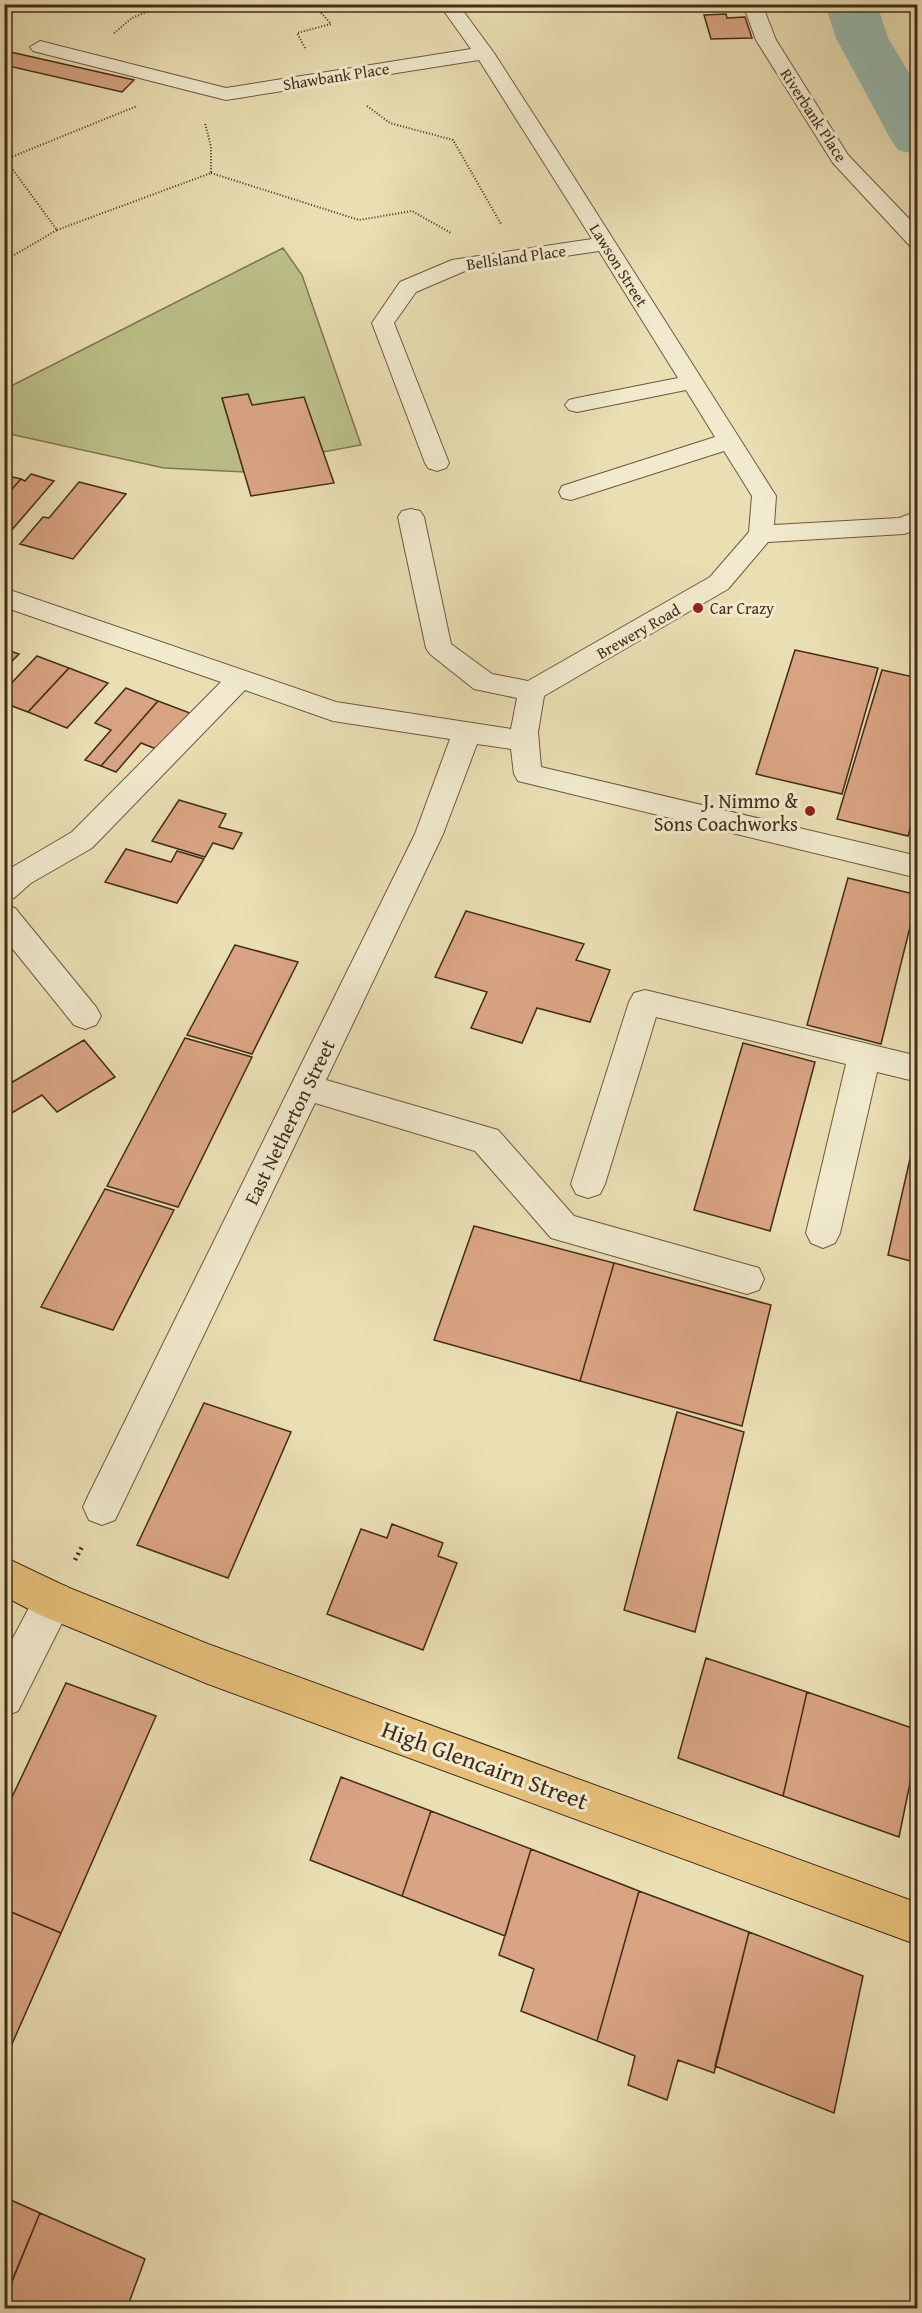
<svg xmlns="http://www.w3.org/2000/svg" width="922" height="2313" font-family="'Gentium Book Plus',serif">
<rect width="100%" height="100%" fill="#eadeb3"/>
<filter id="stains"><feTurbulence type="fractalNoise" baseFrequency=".00333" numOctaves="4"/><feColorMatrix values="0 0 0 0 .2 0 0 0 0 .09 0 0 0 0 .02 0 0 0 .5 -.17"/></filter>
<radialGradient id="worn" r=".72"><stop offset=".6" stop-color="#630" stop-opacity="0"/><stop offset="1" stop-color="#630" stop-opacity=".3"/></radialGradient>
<path fill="#bcc089" stroke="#807650" stroke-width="1.5" d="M283 248 302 275 361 445 323 452 252 405 248 394 222 398 244 472 164 468 5 433V389Z"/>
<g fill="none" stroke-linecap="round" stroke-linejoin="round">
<path fill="#98bcb1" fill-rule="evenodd" d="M825 4H877L888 38 918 88V155L898 150 890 138 836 38Z"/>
</g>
<path fill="#d9a483" stroke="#432c18" stroke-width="1.5" d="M726 14 727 18 745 17 752 38 711 39 704 15Z
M6 51 134 80 122 92 4 65Z
M248 394 252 405 304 397 334 483 251 496 222 398Z
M31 474 54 481 4 539V498L21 479 25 481Z
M4 475 21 479 4 498Z
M79 482 126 494 73 559 20 544 43 517 49 518Z
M4 649 19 654 4 669Z
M795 650 878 668 842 794 756 774Z
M37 656 69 668 28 712 4 703V691Z
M69 668 108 683 67 728 28 712Z
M882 670 918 678V800L908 836 837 819Z
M126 688 158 701 101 766 85 760 111 730 95 723Z
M158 701 190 713 159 750 141 743 116 772 101 766Z
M179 800 226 814 219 827 242 833 233 849 213 843 205 857 152 841Z
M126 849 171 862 177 851 204 859 177 903 105 882Z
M848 878 918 895 881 1044 807 1025Z
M466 911 584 944 576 960 610 970 590 1022 537 1008 522 1043 471 1028 487 992 435 977Z
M235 945 298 962 252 1054 187 1035Z
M185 1038 252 1057 178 1207 107 1186Z
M84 1040 115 1077 57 1112 42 1095 5 1117 4 1100 11 1096 4 1087Z
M743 1043 815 1062 770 1231 694 1210Z
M918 1124V1263L888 1255Z
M105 1189 174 1210 113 1330 41 1307Z
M474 1226 614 1263 580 1381 434 1340Z
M614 1263 771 1305 742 1426 580 1381Z
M204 1403 291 1432 228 1578 137 1545Z
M677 1412 744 1432 695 1632 624 1610Z
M392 1524 443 1543 438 1556 457 1563 423 1650 327 1614 361 1529 387 1538Z
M706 1658 807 1692 783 1796 678 1758Z
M66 1683 156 1716 61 1933 4 1909V1814Z
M807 1692 918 1730V1744L899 1837 783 1796Z
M341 1777 431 1811 402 1896 310 1860Z
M431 1811 531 1849 505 1936 402 1896Z
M531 1849 639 1891 597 2041 521 2011 534 1969 499 1955Z
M639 1891 749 1932 714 2073 678 2060 667 2100 628 2085 635 2056 597 2041Z
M4 1909 61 1933 4 2062Z
M749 1932 863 1976 834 2113 715 2066Z
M4 2197 40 2213 9 2289 4 2287Z
M40 2213 145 2259 127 2308H4V2300Z"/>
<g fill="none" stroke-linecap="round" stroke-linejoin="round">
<g stroke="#6d583f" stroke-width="2">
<path id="minor" d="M439 4H458L494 53 561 157 776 496 774 525 899 518 918 511V529L904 534 768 542 728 589 544 696 538 732 541 767 918 856V878L518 781 514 774 511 749 477 744 443 834 326 1080 498 1130 574 1216 759 1268 764 1279 759 1290 747 1294 551 1238 475 1151 315 1103 115 1520 102 1525 89 1520 83 1507 89 1494 415 834 450 739 333 721 245 690 92 848 31 883 14 898 4 901V872L72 832 221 682 4 607V588L336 702 511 729 517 698 474 689 430 654 426 648 398 517 402 511 411 509 420 511 424 517 451 644 492 674 528 681 710 577 749 532 752 496 724 451 571 500 562 498 559 492 562 486 715 437 686 390 577 412 569 410 565 405 569 400 577 398 678 378 599 251 465 271 416 292 394 323 449 463 446 468 437 471 428 468 425 463 372 323 400 282 452 260 592 239 479 60 226 100 33 51 30 47 40 41 226 88 471 49Z
M668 4H702L700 8 669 10Z
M743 4H762L776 40 848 155 918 228V247L910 246 833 163 756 40Z
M4 905 15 908 96 1007 101 1016 96 1025 85 1029 74 1025 4 938Z
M645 990 918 1056V1082L877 1072 840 1233 835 1243 823 1248 811 1243 806 1233 846 1064 656 1017 605 1184 600 1194 588 1198 576 1194 571 1184 629 1002 634 993Z
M54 1582 68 1587 73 1601 18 1711 4 1717V1655L40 1587Z"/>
</g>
<g stroke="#432c18" stroke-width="2">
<path id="major" d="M4 1557 67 1587 208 1644 918 1903V1945L208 1684 40 1615 4 1596Z"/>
</g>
<path stroke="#432c18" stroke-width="2" stroke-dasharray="1 2" stroke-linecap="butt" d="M114 33 132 18 166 4
M305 48 297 33 331 24 313 4
M367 106 390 123 453 140 501 224
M4 160 137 106
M211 173 359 220 412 211 451 233
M57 230 211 173V147L205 123
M4 261 57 230 5 159"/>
<path stroke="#432c18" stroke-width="4.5" stroke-dasharray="2 4" stroke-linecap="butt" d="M75 1560 83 1545"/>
<use href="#minor" fill="#f1eace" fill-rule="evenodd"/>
<use href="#major" fill="#e5bf7a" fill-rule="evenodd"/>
</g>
<g fill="#8f2418" stroke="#f1eace" stroke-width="2">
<circle cx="698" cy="608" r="6"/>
<circle cx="810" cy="811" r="6"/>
</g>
<g text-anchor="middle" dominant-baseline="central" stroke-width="6" stroke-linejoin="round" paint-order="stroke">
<g font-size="16" fill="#432c18" stroke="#f1eace">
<text transform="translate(336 76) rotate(-9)">Shawbank Place</text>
<text transform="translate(814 115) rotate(57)">Riverbank Place</text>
<text transform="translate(516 257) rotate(-8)">Bellsland Place</text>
<text transform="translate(619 265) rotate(58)">Lawson Street</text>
<text transform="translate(638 631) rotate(-30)">Brewery Road</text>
</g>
<g font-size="16" fill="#432c18" stroke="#f1eace" text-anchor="start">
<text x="710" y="608">Car Crazy</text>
</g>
<g font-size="20" fill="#432c18" stroke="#f1eace" text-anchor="end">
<text x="798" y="800">J. Nimmo &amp;<tspan x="798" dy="23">Sons Coachworks</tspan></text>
</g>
<g font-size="20" fill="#432c18" stroke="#f1eace">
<text transform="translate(289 1122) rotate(-64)">East Netherton Street</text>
</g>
<g font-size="24" fill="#432c18" stroke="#f1eace">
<text transform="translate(485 1765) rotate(20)">High Glencairn Street</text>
</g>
</g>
<rect width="922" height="2313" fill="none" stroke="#eadeb3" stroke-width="24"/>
<rect x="6" y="6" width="910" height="2301" fill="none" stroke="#432c18" stroke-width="3"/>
<rect x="12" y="12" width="898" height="2289" fill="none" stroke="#432c18" stroke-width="1.5"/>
<rect width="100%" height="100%" filter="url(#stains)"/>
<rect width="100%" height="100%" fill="url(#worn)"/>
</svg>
